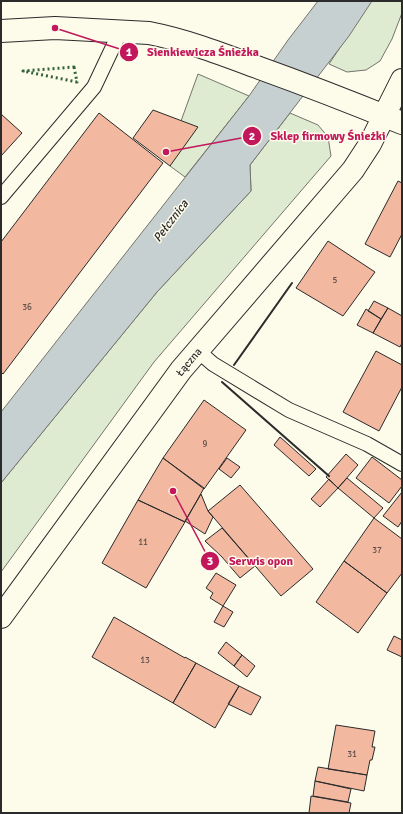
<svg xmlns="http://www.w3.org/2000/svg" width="403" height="814" font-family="Signika,sans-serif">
<rect width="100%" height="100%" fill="#fdfbea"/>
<path fill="#deebd1" stroke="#74746e" d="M371 1H402V13L392 39 380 61 366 70 347 72 329 64Z
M198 74 249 96 185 177 170 166 181 121Z
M290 113 318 125 328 137 331 156 154 362 1 572V483L157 292 251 191 250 165Z"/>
<path fill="#c7d0d0" stroke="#74746e" d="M318 1H372L349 36 250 165 251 191 157 292 1 483V412L249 96 288 40Z"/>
<path fill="#f2b8a0" stroke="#2b2b2b" d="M153 110 198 127 170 166 133 138Z
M99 113 163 163 3 374 1 372V242Z
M1 114 22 133 1 156Z
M398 181 402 183V234L390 257 365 244Z
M328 241 375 272 343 316 296 288Z
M374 301 388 308 381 319 368 311Z
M388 308 402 316V343L400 347 373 333Z
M366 309 381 319 373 333 357 325Z
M376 351 402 365V387L379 431 343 412Z
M204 400 246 430 204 489 163 458Z
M280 437 316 469 309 476 274 445Z
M346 454 358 465 338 488 326 477Z
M372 457 402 480V486L389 503 356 478Z
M163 458 204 488 185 522 138 500Z
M227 458 240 467 231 478 219 469Z
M347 478 383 508 374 518 338 488Z
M329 479 338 488 320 507 311 499Z
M240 485 313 569 281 596 208 511Z
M402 492V521L398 527 383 516Z
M201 494 208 511 213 517 205 534 185 521Z
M138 500 185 522 146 588 102 563Z
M374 518 402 539V573L387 593 344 561Z
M222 528 255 566 240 578 222 557 205 541Z
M344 561 387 593 358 633 316 602Z
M216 573 236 585 223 606 210 598 213 593 206 588Z
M223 606 233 612 224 627 214 622Z
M114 617 185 658V657L196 663 173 703 92 657Z
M394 636 402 640V657L387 650Z
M226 642 242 655 234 666 218 653Z
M242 655 255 666 247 677 234 666Z
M196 663 239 686 215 728 173 703Z
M239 686 261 697 251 715 228 704Z
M336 725 375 731 372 747H375L372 760H370L367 775 328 769Z
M318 767 367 775 364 791 315 781Z
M315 781 351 789 348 802 313 796Z
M311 796 351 803 349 813H309Z"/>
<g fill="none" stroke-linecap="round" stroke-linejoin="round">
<g stroke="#2b2b2b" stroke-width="16">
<path id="service" d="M1 197 94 87 120 32
M198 351 213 364 289 410 367 444 402 464"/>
</g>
<g stroke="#2b2b2b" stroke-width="24">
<path id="tertiary" d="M1 617 181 370 353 170 370 144 402 80"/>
</g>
<g stroke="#2b2b2b" stroke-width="24">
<path id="primary" d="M1 31 55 28 149 33C185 40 219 53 254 66 304 84 353 103 402 123"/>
</g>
<use href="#service" stroke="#fdfbea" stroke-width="14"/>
<use href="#tertiary" stroke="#fdfbea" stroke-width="22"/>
<use href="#primary" stroke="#fdfbea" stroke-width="22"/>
<path stroke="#34623c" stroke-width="3" stroke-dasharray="2 3" stroke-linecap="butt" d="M74 67 77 82 23 71Z"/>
<path stroke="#2b2b2b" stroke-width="2" d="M234 365 292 283
M222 382 329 476"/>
</g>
<g text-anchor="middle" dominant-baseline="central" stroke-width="3" stroke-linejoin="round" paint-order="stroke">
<g font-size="9" fill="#5d4e48">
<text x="335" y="280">5</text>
<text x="27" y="307">36</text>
<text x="205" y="444">9</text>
<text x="143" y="542">11</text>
<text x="377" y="550">37</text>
<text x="145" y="660">13</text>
<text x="352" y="754">31</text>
</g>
<g font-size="11" fill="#2b2b2b" stroke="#fdfbea">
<text transform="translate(189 362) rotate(-50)">Łączna</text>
</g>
<g font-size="12" font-style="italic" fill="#2b2b2b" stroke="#fdfbea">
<text transform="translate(171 221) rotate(-53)">Pełcznica</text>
</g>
</g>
<path fill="none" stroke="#c2185b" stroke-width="1.5" d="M55 28L129 52M166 152L252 136M173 491L210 561"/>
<g fill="#c2185b" stroke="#fdfbea" stroke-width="1.5">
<circle cx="55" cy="28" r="4"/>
<circle cx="166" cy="152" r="4"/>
<circle cx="173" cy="491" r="4"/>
<circle cx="129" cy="52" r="10"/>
<circle cx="252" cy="136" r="10"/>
<circle cx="210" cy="561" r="10"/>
</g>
<g font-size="12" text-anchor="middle" font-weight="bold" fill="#fff">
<text x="129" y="56">1</text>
<text x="252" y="140">2</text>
<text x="210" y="565">3</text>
</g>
<g font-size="12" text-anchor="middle" font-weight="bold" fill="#c2185b" stroke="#fdfbea" stroke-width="3" stroke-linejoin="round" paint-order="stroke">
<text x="203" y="56">Sienkiewicza Śnieżka</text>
<text x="328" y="140">Sklep firmowy Śnieżki</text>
<text x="261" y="565">Serwis opon</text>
</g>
<rect width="403" height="814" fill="none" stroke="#2b2b2b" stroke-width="4"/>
</svg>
